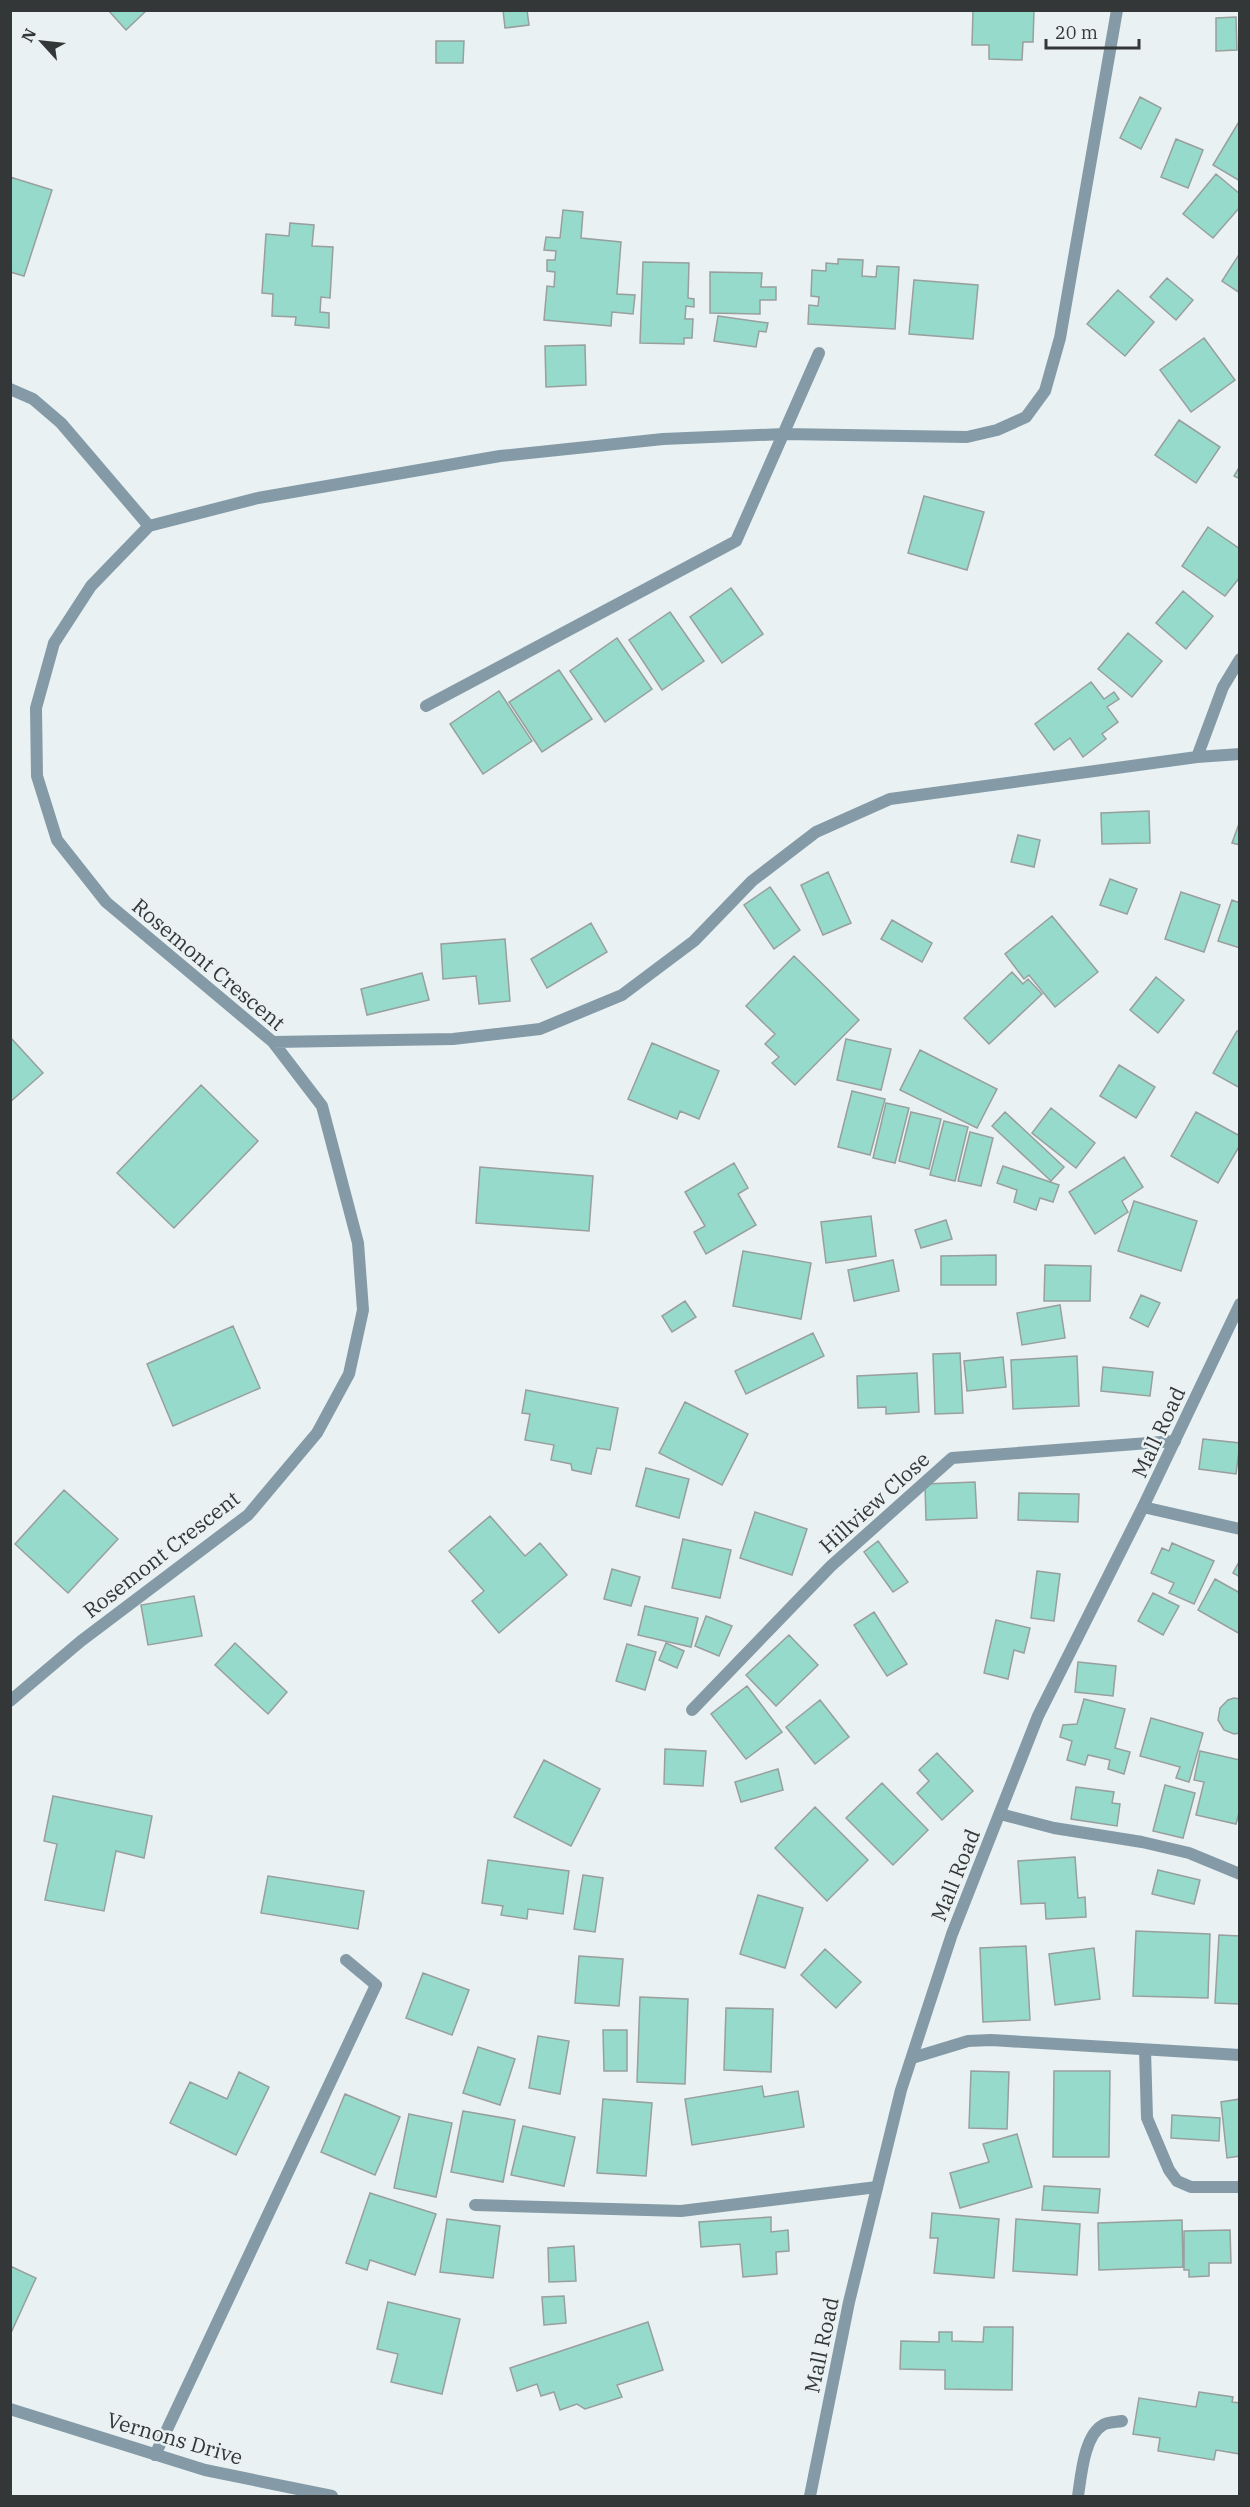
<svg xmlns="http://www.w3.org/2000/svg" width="1250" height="2507" font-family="'IBM Plex Serif',serif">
<rect width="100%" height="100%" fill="#e9f1f2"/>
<path fill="#96dacc" stroke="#989f9d" stroke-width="1.5" d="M108 10H147L126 30Z
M503 10H527L529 25 505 28Z
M973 10H1034L1033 42H1023L1022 60 989 59V45H972Z
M1236 17 1237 50 1216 51V18Z
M436 41H464L463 63H436Z
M1140 97 1161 108 1141 149 1120 138Z
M1240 120V181L1213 165Z
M1176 139 1203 150 1188 188 1161 177Z
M1216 174 1240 194V207L1213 238 1183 214Z
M10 177 52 190 24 276 10 272Z
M563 210 583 212 581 238 621 242 617 294 635 295 633 314 612 312 611 326 544 320 547 286 554 287 555 272 547 271V260H555L556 251 544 250 546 237 560 238Z
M290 223 314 225 312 246 333 247 330 298 321 297 320 312 329 313V328L295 325 296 317 272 316 273 294 262 293 266 234 289 236Z
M1240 253V293L1222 281Z
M838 259 863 260 862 276 876 277 877 266 899 267 895 329 808 324 809 305 818 306 819 297 811 296 812 270 826 271V263L838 264Z
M643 262 689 263 688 298 694 299V307L686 306 685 319H693L692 338H684V344L640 343Z
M710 272 762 273 761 287H776V300H760V314L710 313Z
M1167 278 1193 300 1176 320 1150 297Z
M914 280 978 285 973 339 909 334Z
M1118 290 1154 322 1125 356 1087 324Z
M718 316 768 323 766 332 759 331 756 347 714 341Z
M1204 338 1235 380 1191 412 1160 370Z
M585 345 586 385 546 387 545 346Z
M1179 420 1220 447 1196 483 1155 455Z
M1240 466V479L1234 476Z
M924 496 984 512 967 570 908 553Z
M1208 527 1240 549V577L1225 596 1182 566Z
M731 588 763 634 722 663 690 617Z
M1183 591 1213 616 1186 649 1156 623Z
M670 612 704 661 662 690 629 640Z
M1128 633 1162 661 1132 697 1098 669Z
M617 638 652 689 605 722 570 671Z
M559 670 592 719 542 752 509 702Z
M1091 682 1104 699 1114 692 1119 699 1107 707 1118 722 1102 734 1106 739 1083 757 1070 738 1054 750 1035 724Z
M499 691 532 741 483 774 450 724Z
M1149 811 1150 843 1102 844 1101 813Z
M1240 821V845L1232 843Z
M1018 835 1040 840 1034 867 1011 862Z
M828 872 851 923 823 935 801 885Z
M1110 879 1137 889 1127 914 1100 905Z
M770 887 800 930 774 949 744 905Z
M1181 892 1220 905 1204 952 1165 939Z
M1232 900 1240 903V948L1218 941Z
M1052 916 1098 972 1055 1007 1029 975 1024 979 1005 954Z
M892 920 932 943 922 962 881 939Z
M591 923 607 952 547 988 531 959Z
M505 939 510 1001 479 1004 476 976 443 979 441 944Z
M794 956 859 1020 795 1085 772 1063 779 1057 765 1044 775 1034 746 1006Z
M1012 972 1023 984 1028 979 1042 994 989 1044 964 1018Z
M422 973 429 1000 367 1015 361 989Z
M1156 977 1184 1000 1158 1033 1130 1010Z
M1237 1031 1240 1032V1088L1213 1073Z
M10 1037 43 1073 10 1102Z
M846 1039 891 1049 881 1090 837 1080Z
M652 1043 719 1071 699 1119 680 1111 677 1119 628 1099Z
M920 1050 997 1089 977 1128 900 1090Z
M1119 1065 1155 1087 1136 1118 1100 1096Z
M201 1085 258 1141 174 1228 117 1173Z
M852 1091 885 1099 870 1155 838 1147Z
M886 1103 909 1108 895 1163 873 1158Z
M1051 1108 1095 1143 1076 1168 1032 1133Z
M911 1112 941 1119 929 1169 899 1161Z
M1005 1112 1064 1167 1051 1181 992 1126Z
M1196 1112 1240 1136V1145L1218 1183 1171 1156Z
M944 1121 968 1127 955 1181 930 1175Z
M970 1132 993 1138 981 1186 958 1181Z
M1124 1157 1143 1187 1122 1201 1128 1212 1095 1234 1069 1192Z
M734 1163 748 1188 738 1194 756 1225 706 1254 694 1232 705 1226 685 1192Z
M1003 1166 1059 1185 1053 1202 1040 1198 1036 1210 1014 1202 1017 1190 997 1183Z
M480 1167 593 1176 589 1231 476 1223Z
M1134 1201 1197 1221 1181 1271 1118 1251Z
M871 1216 876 1256 826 1263 821 1222Z
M946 1220 952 1239 921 1248 915 1230Z
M743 1251 811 1263 801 1319 733 1306Z
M996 1255V1285H941V1256Z
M893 1260 899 1291 854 1301 848 1270Z
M1045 1265 1091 1266 1090 1301H1044Z
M1141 1295 1160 1303 1148 1327 1130 1318Z
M685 1301 696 1317 672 1332 662 1316Z
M1060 1305 1065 1338 1022 1345 1017 1313Z
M233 1326 260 1388 173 1426 147 1364Z
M813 1333 824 1356 746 1394 735 1371Z
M960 1353 963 1413 935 1414 933 1354Z
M1077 1356 1079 1406 1013 1409 1011 1360Z
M1003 1357 1006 1387 967 1391 964 1361Z
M1103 1367 1153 1372 1150 1396 1101 1391Z
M917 1373 919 1412 886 1414V1407L858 1408 857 1376Z
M526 1390 618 1408 610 1450 597 1448 591 1474 572 1470 571 1464 551 1460 554 1445 525 1440 530 1414 522 1413Z
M685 1402 748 1434 722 1485 659 1453Z
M1203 1439 1240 1443 1236 1474 1199 1469Z
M646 1468 689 1479 679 1518 636 1506Z
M975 1482 977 1518 926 1520 925 1484Z
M64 1490 118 1539 68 1593 15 1544Z
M1019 1493 1079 1494 1078 1522 1018 1520Z
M755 1512 807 1529 792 1575 740 1558Z
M490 1516 525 1556 540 1543 567 1575 499 1633 472 1601 484 1591 449 1551Z
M683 1539 731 1550 720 1598 672 1588Z
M878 1541 908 1582 893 1592 864 1552Z
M1172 1543 1214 1561 1194 1604 1169 1593 1174 1583 1151 1573 1162 1548 1169 1551Z
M1240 1560V1577L1233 1573Z
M612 1569 640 1577 631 1606 604 1599Z
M1037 1571 1060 1574 1054 1621 1031 1618Z
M1215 1579 1240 1593V1634L1198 1610Z
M1153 1593 1179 1606 1163 1635 1138 1621Z
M194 1596 202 1636 148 1645 141 1605Z
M645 1606 698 1618 691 1647 638 1635Z
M874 1612 907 1664 887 1676 854 1625Z
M706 1616 732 1626 719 1656 695 1646Z
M996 1620 1030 1628 1024 1653 1014 1650 1008 1679 984 1673Z
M789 1635 818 1665 776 1706 746 1675Z
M235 1643 287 1692 268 1714 215 1665Z
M666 1643 684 1651 677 1668 659 1660Z
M627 1644 656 1652 645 1690 616 1681Z
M1078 1662 1116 1666 1113 1696 1075 1692Z
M747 1686 782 1732 746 1759 711 1714Z
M1234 1698 1240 1699V1733L1234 1734 1224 1730 1218 1720 1220 1708 1228 1700Z
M1084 1699 1125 1709 1115 1748 1130 1752 1124 1774 1108 1769 1110 1760 1088 1755 1085 1765 1067 1760 1072 1741 1060 1737 1063 1725 1077 1724Z
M820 1700 849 1737 815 1764 786 1727Z
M1151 1718 1203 1733 1189 1782 1176 1778 1180 1767 1140 1756Z
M665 1749 706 1751 703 1786 664 1784Z
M1200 1751 1240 1760V1809L1236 1824 1196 1815 1204 1782 1194 1780Z
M937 1753 973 1791 942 1820 917 1793 929 1781 919 1770Z
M544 1760 600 1789 571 1846 514 1817Z
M778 1769 783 1790 741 1802 735 1782Z
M882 1783 928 1830 893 1865 846 1818Z
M1165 1785 1195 1793 1183 1838 1153 1831Z
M1076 1787 1114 1792 1112 1803 1120 1804 1117 1826 1071 1819Z
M53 1796 152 1816 144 1858 116 1851 104 1911 45 1900 57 1844 44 1841Z
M815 1807 868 1860 827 1901 775 1848Z
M1075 1857 1078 1898 1085 1897 1086 1917 1046 1919 1045 1903 1021 1904 1018 1861Z
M488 1860 569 1871 563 1914 528 1909 527 1919 501 1915 503 1906 482 1903Z
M1158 1870 1200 1880 1194 1904 1152 1894Z
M583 1875 603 1878 595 1932 574 1929Z
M268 1876 364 1891 358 1929 261 1913Z
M758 1895 803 1908 785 1968 740 1954Z
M1136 1931 1210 1934 1208 1998 1133 1996Z
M1219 1935 1240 1936V2004L1215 2003Z
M1026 1946 1030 2020 983 2022 980 1948Z
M1094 1948 1100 1999 1055 2005 1049 1954Z
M825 1949 861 1982 836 2008 801 1975Z
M579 1956 623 1959 619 2006 575 2003Z
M423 1973 469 1990 452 2035 406 2018Z
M640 1997 688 1999 685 2084 637 2082Z
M726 2008 773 2009 771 2072 724 2070Z
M603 2030H627V2071H604Z
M538 2036 569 2041 560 2094 529 2088Z
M478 2047 515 2059 500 2105 463 2093Z
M971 2071 1009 2072 1007 2129 969 2128Z
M1054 2071H1110L1109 2157H1053Z
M239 2072 269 2087 236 2155 170 2123 190 2082 227 2099Z
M762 2086 764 2097 798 2091 804 2127 692 2145 685 2099Z
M345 2094 400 2117 375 2175 321 2152Z
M603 2099 652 2103 646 2176 597 2173Z
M1240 2099V2156L1227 2158 1221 2102Z
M463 2111 515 2120 503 2182 451 2172Z
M409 2114 452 2123 436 2197 394 2188Z
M1172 2115 1220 2118 1219 2141 1171 2138Z
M523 2126 575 2137 564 2186 511 2175Z
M1017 2134 1032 2187 960 2208 950 2173 989 2162 983 2144Z
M1044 2186 1100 2189 1098 2213 1042 2210Z
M370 2193 436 2214 415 2275 370 2260 367 2270 346 2263Z
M932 2213 999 2219 994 2278 934 2273 938 2238H930Z
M771 2217V2232L788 2230 789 2251 776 2252 777 2274 743 2277 740 2244 701 2247 699 2222Z
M447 2219 500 2226 493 2278 440 2272Z
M1016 2219 1080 2224 1077 2275 1013 2271Z
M1182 2220 1183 2267 1099 2270 1098 2223Z
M1230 2230 1231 2263H1209V2276L1189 2277V2270H1184V2231Z
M574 2246 576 2281 549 2282 548 2248Z
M10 2266 36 2278 10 2335Z
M564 2296 566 2323 544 2325 542 2297Z
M388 2302 460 2319 442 2394 391 2382 398 2354 377 2349Z
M648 2322 663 2370 617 2385 622 2397 585 2409 577 2404 560 2410 554 2392 541 2396 537 2384 517 2391 510 2368Z
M984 2327H1013L1012 2390 945 2389V2370L900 2369 901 2341 939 2342V2332H952V2341L983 2342Z
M1199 2392 1233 2397 1232 2402 1240 2403V2454L1216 2450 1214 2460 1158 2451 1160 2438 1133 2434 1139 2398 1196 2407Z"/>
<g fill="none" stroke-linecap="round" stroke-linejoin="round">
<path stroke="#849ba7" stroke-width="12" d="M1078 2496C1081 2477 1084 2435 1103 2425 1107 2422 1117 2422 1122 2421"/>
<path stroke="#849ba7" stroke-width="12" d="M10 389 33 399 61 423 149 526
M149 526 258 498 500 456 663 439 784 434 967 437 997 430 1026 417 1045 391 1060 338 1117 10
M426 706 736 541 819 353
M1197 757 1223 687 1240 659
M273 1042 453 1039 540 1029 622 995 694 941 752 881 816 832 890 799 1197 757 1240 754
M1143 1507 1240 1529
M10 1701 81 1641 248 1515 317 1433 349 1374 363 1310 358 1243 322 1106 273 1042 106 902 57 840 37 776 36 708 54 643 91 586 149 526
M692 1710 831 1566 952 1458 1175 1441
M1000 1814 1054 1828 1142 1842 1189 1853 1240 1874
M1145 2050 1147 2118 1169 2170 1177 2181 1191 2187H1240
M912 2058 968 2041 991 2040 1240 2055
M475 2205 681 2211 877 2187
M155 2455 376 1985 346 1960"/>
<path stroke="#849ba7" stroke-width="12" d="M10 2409 205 2470 332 2496
M810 2496 849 2302 901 2090 952 1934 1038 1716 1143 1507 1240 1304"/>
</g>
<g text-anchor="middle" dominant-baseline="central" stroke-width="5" stroke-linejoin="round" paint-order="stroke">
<g font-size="21" fill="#343737" stroke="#e9f1f2">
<text transform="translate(209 964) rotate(40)">Rosemont Crescent</text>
<text transform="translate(1158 1432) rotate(-65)">Mall Road</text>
<text transform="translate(874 1502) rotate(-42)">Hillview Close</text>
<text transform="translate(161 1554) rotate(-38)">Rosemont Crescent</text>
<text transform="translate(955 1875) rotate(-68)">Mall Road</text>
<text transform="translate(821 2345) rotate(-78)">Mall Road</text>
<text transform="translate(175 2438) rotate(16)">Vernons Drive</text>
</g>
</g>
<rect width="1250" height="2507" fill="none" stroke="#343737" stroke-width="24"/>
<g transform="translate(42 42) rotate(297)" stroke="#e9f1f2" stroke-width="4.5" paint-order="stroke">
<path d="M0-4.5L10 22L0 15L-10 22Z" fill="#343737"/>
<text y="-9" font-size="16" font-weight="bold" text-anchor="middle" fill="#343737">N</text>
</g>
<path d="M1046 39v9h93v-9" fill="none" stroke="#343737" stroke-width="3"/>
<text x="1055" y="39" font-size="18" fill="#343737" stroke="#e9f1f2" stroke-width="4.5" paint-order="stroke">20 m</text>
</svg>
